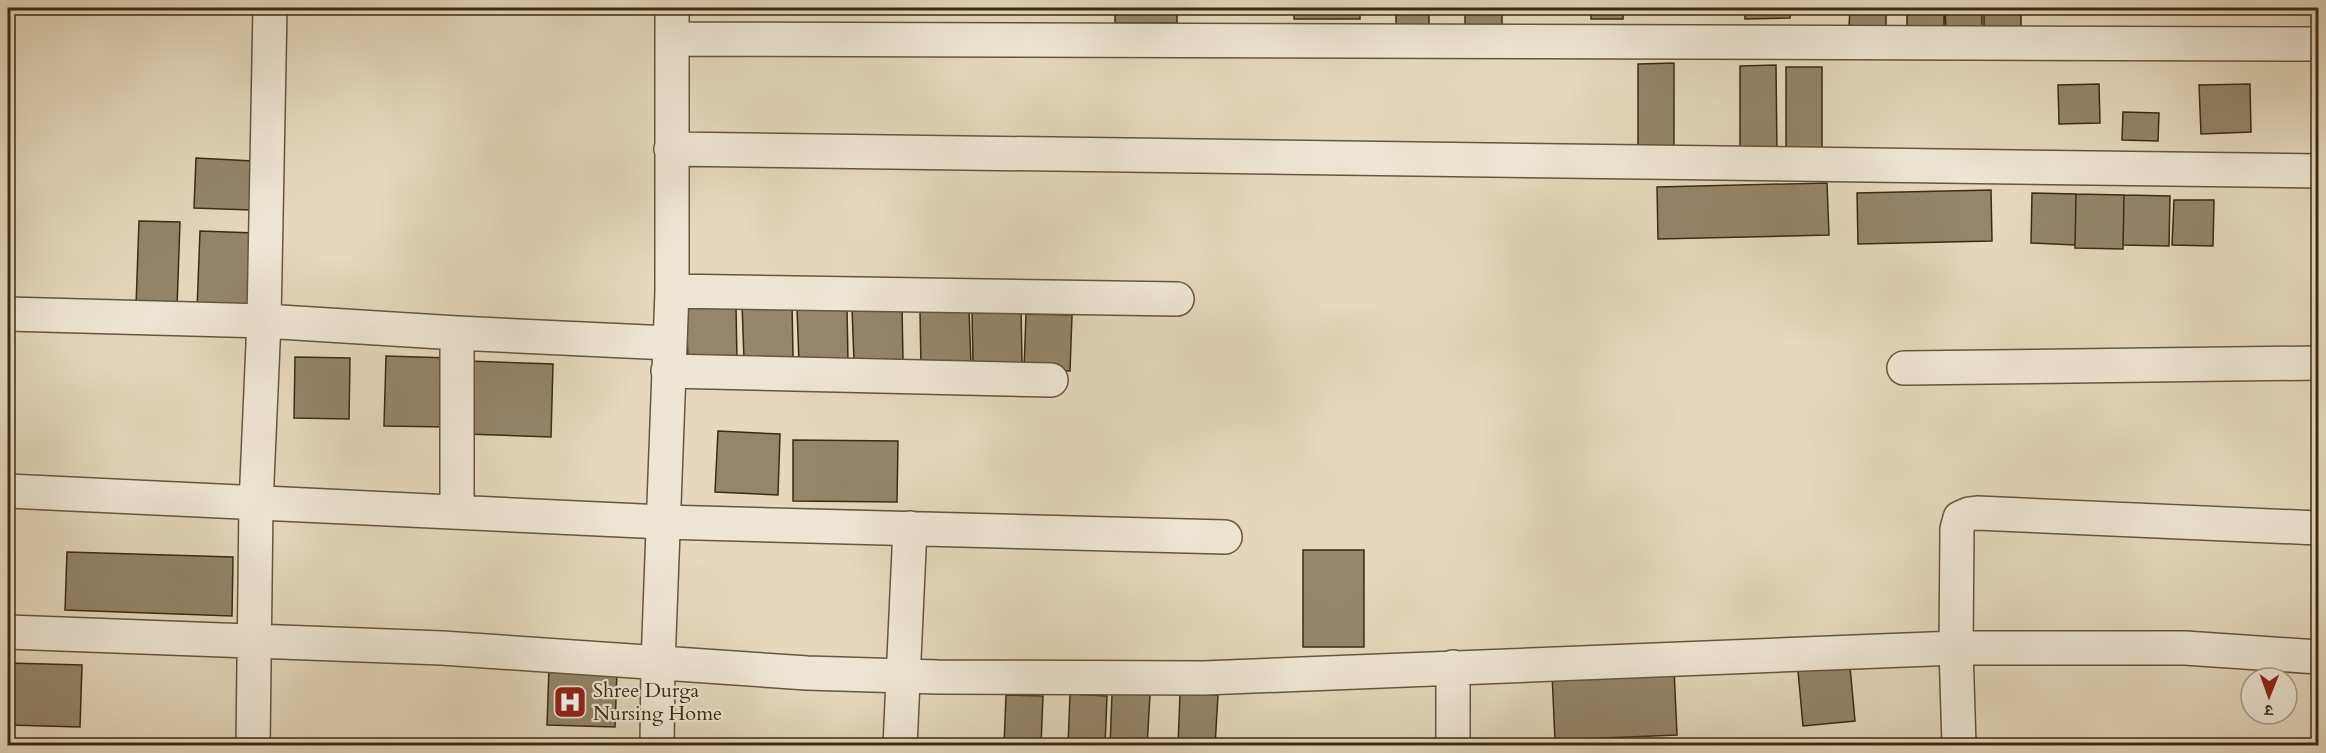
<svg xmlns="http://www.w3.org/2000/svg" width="2326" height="753" font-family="Cardo,'Noto Serif Devanagari',serif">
<rect width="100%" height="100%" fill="#e5d8bd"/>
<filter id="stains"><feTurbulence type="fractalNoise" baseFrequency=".00333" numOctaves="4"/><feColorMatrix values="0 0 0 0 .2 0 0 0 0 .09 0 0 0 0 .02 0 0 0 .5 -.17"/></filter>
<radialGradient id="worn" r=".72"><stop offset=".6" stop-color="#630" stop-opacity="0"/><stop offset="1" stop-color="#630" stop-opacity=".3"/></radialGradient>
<path fill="#94856b" stroke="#3c2b12" stroke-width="1.5" d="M806 8H855V13L805 12Z
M1046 8H1081V10H1046Z
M1115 8H1177V23H1115Z
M1294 8H1360V19H1294Z
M1396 8H1429V34H1396Z
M1465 8H1502V31H1465Z
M1591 8H1623V19H1591Z
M1745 8H1790V18L1745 19Z
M1850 8H1886V27H1849Z
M1907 8H1944V31H1907Z
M1945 8H1982V31H1946Z
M1984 8H2021V32H1984Z
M1674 63V153L1638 152V64Z
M1776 65 1777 154H1740V66Z
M1786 67H1822V156H1786Z
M2099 84 2100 123 2059 124 2058 85Z
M2250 84 2251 132 2201 134 2199 85Z
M2123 112 2159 113 2158 141 2122 140Z
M196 158 253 161 251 210 194 208Z
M1827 183 1829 235 1658 239 1657 187Z
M1991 190 1992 241 1858 244 1857 193Z
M2032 193 2076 194 2075 245 2031 243Z
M2076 194 2124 195 2123 249 2075 248Z
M2124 195 2170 196 2169 246 2123 245Z
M2174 200H2214L2213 246 2172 245Z
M139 221 180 222 177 308 136 306Z
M200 231 255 233 252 312 197 310Z
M792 302 793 357 744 359 742 304Z
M902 305 903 360 854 362 852 307Z
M736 306 737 361 688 362 686 307Z
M847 307 848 362 799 363 797 308Z
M1021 308 1022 364 973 365 972 310Z
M969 310 971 365 921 367 920 311Z
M1026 314 1072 315 1070 371 1024 369Z
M386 356 449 358 448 427 384 426Z
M295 357 350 358 349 419 294 418Z
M468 361 553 364 551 437 466 434Z
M718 431 780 434 778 495 715 492Z
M793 440 898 441 897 502 793 501Z
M1303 550H1364V647H1303Z
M67 552 233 557 232 616 65 610Z
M8 663 82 665 80 727 8 725Z
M1850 667 1855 721 1803 726 1798 671Z
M549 668 617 671 615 727 547 725Z
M1674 668 1677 735 1555 740 1552 674Z
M1070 694 1107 696 1105 746H1068Z
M1112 694 1150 695 1147 746H1110Z
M1180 694 1218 695 1215 746H1178Z
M1006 695 1043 696 1041 746H1004Z
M1902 739 1956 742V746H1901Z"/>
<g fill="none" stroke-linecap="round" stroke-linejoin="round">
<g stroke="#66563d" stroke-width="36">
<path id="minor" d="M672 39 2318 44
M671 149 2318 171
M672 291 1177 299
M8 314 264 321 457 333 669 343
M1904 368 2318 363
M668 371 1051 380
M8 491 663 522 1225 537
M457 511V333
M8 632 442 648 807 673 938 677 1204 678 1956 648H2185L2318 657
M253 746 256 504 264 321 270 8
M657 746 658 664 672 291V8
M900 746 910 528
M1453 746V667
M1959 746 1956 648 1957 529 1960 518 1969 514 1977 513 2318 528"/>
</g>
<use href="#minor" stroke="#eee6d4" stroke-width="33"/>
</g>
<defs>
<g id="hospital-square" transform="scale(1.725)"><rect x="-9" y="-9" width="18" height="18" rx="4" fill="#8f2418" stroke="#eee6d4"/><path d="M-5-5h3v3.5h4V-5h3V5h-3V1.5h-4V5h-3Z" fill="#fff"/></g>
</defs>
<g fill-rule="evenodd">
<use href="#hospital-square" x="570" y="702"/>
</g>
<g text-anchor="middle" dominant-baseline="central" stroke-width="4.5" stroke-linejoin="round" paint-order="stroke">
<g font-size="20" fill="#3c2b12" stroke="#eee6d4" text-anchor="start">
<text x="593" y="690">Shree Durga<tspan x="593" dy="23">Nursing Home</tspan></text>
</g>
</g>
<rect width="2326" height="753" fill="none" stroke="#e5d8bd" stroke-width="30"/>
<rect x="9" y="9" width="2308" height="735" fill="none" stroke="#3c2b12" stroke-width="3"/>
<rect x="15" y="15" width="2296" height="723" fill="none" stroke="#3c2b12" stroke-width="1.5"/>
<g transform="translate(2269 696) rotate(181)"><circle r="28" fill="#eee6d4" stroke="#a79b86" stroke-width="1.5"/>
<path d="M0-4.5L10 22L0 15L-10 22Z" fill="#8f2418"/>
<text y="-9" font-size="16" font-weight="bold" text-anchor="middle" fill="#3c2b12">उ</text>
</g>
<rect width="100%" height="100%" filter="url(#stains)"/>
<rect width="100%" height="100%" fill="url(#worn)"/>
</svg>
